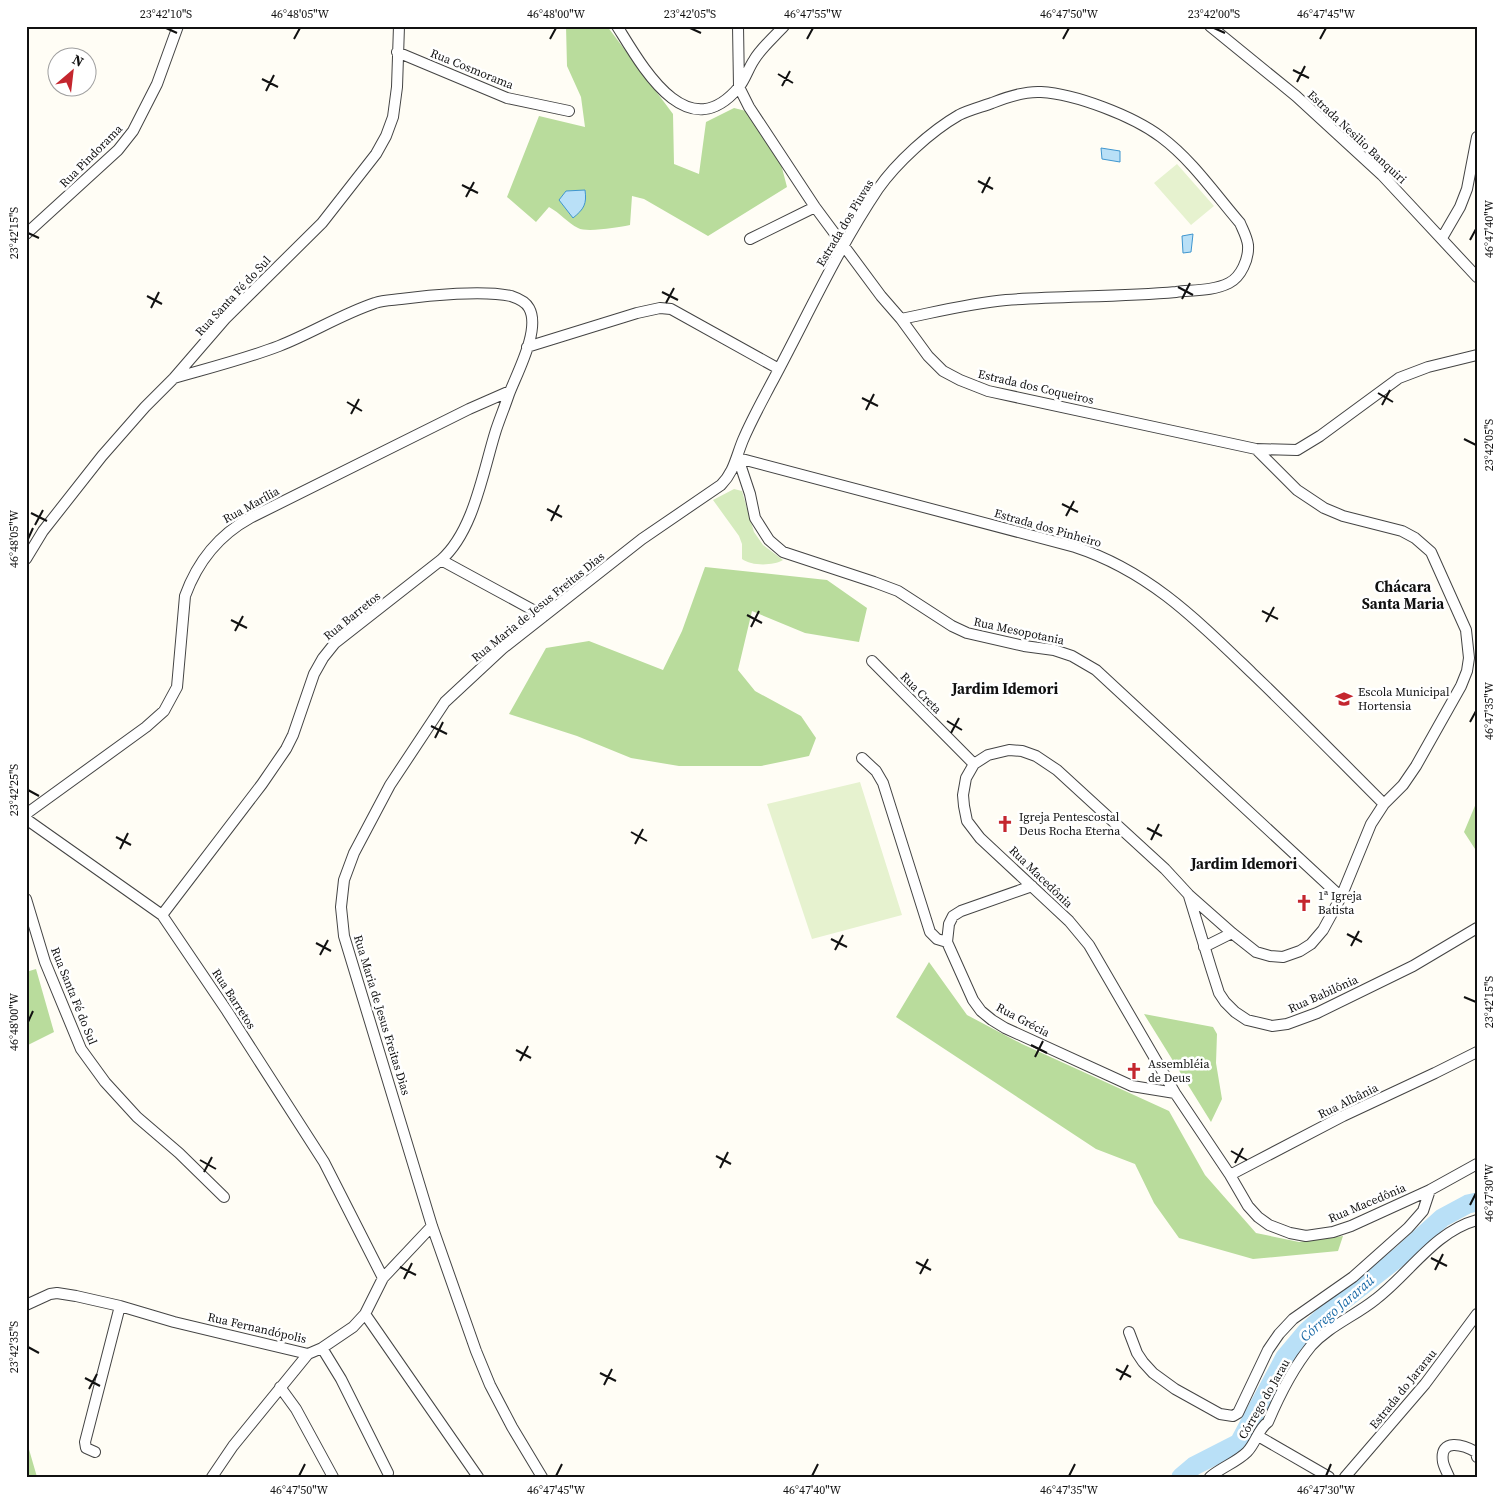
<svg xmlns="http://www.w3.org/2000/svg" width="1503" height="1503" font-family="'Source Serif 4',serif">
<rect width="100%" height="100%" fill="#fffdf5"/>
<path fill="#d5ebbd" d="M734 489 742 491 754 532 763 545 783 560C773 566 751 566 742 559V544L739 536 713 500Z"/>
<path fill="#b9dc9c" d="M566 26H607L673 114 674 164 699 174 706 122 734 108 746 111 781 164 787 187 708 236 644 199 632 196 630 225C619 227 587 233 578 228 568 223 560 213 549 207L536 222 507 197 539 116 585 127 581 97 567 66Z
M705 567 827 580 867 608 859 642 805 633 752 611 738 670 755 691 801 716 816 738 809 756 761 766H679L631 758 577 736 509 714 546 648 589 641 663 670 682 631Z
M1477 801V852L1464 832Z
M929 962 967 1015 1022 1044 1169 1111 1205 1175 1256 1233 1299 1242 1343 1236 1338 1251 1253 1259 1179 1238 1154 1203 1135 1164 1096 1149 896 1017Z
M36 969 54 1032 26 1046V972Z
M1144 1014 1213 1027 1217 1034 1216 1063 1222 1099 1211 1122Z
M26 1439 37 1477H26Z"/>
<path fill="#e6f2cf" d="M1177 164 1214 206 1191 225 1154 183Z
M860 782 902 915 812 939 767 804Z"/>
<path fill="#b9e0f7" stroke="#3f96cf" d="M1101 148 1120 151V162L1102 159Z
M585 190C587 204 584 209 573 218L559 200 566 191Z
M1193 234 1191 252 1183 253 1182 236Z"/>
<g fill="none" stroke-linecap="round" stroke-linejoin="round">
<path stroke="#b9e0f7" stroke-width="19" d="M1181 1477 1194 1466 1239 1443 1285 1357 1306 1332 1326 1314 1399 1257 1442 1218 1468 1204 1477 1202"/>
<g stroke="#444" stroke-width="12">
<path id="minor" d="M617 26C642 66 687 149 739 87 745 80 748 69 754 60 761 48 774 37 784 26
M738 26 739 87 749 107 815 207 881 296 901 319 928 356 943 371 960 380 988 391 1256 449 1297 450 1320 436 1399 378 1428 367 1477 355
M1210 26 1296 96 1382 175 1477 277
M397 52 507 98 569 111
M26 234 118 150 133 131 157 84 178 26
M1442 238 1460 207 1467 189 1477 137
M750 239 815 207
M527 347 637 313 660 308 671 309 779 369
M1256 449 1297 490 1324 508 1343 516 1402 531 1415 538 1431 552 1466 630 1469 658 1467 671 1461 686 1416 766 1403 785 1384 804 1371 824 1341 897 1323 930 1311 944 1300 951 1283 957 1270 956 1256 952 1232 933 1189 895 1165 869 1057 770 1036 756 1022 751 1009 750 988 755 974 764 966 778 963 795 964 806 967 821 980 838 1069 921 1089 945 1175 1093 1230 1175 1248 1206 1258 1217 1269 1225 1290 1233 1306 1236 1333 1232 1351 1226 1430 1190 1477 1164
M738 458 750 494 755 518 769 540 783 552 874 582 898 591 952 626 967 633 1024 646 1054 650 1072 656 1096 670 1341 897
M738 458 1075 547C1149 571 1198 621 1252 673 1297 716 1340 760 1384 804
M26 559 43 531 102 456 145 407 174 378 225 319 322 223 376 154 386 136 393 117 397 87 399 26
M441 560 544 616
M872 661 974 764
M862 758 876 771 883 783 930 932 937 939 947 942
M26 814 146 727 164 711 177 687 185 596C197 563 219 535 250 518L469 409 510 391
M26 819 162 915 227 1011 324 1162 383 1278
M1032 886 961 911 953 916 949 924 947 942 973 1000 981 1011 992 1020 1005 1028 1132 1086 1175 1093
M1189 896 1211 968 1219 993 1225 1002 1235 1012 1247 1020 1272 1026 1287 1024 1317 1013 1413 966 1477 928
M26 899 45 962 81 1049 105 1082 137 1117 179 1153 224 1197
M162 915 262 784 286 749 293 735 314 674 323 658 335 643 441 560C474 531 483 471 496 430 500 418 505 406 509 394 517 373 541 329 529 308 526 302 517 298 511 296 484 290 430 295 401 299 393 300 383 300 375 303 342 314 312 333 279 346 245 359 209 368 174 378
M1204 947 1232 933
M1230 1175 1343 1116 1435 1073 1477 1052
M26 1305 50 1294 57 1293 76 1296 120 1306 174 1322 308 1354 322 1348 353 1327 365 1314 383 1278 432 1226
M365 1314 478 1477
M1129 1332 1137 1353 1143 1362 1153 1373 1175 1389 1220 1414 1233 1416 1238 1413 1268 1350 1279 1334 1293 1319 1353 1277 1408 1228 1423 1211 1430 1190
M322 1348 341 1379 388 1473
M280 1387 296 1409 333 1477
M1258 1436 1329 1477
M95 1452 86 1448 85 1442 120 1306
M212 1477 233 1446 308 1354
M542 1477 512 1427 490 1385 476 1351 432 1226 344 936 341 907 344 880 354 853 390 785 445 702 502 649 642 539 721 485C734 472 736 457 743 440 751 421 761 403 771 384 806 319 837 250 878 189 896 163 931 131 959 115 969 110 981 107 992 103 1007 97 1025 91 1041 92 1076 94 1133 116 1161 137 1192 160 1215 194 1240 223 1243 230 1247 237 1248 245 1249 259 1241 277 1229 283 1213 291 1193 290 1176 292 1120 297 1063 296 1006 300 971 303 936 312 901 319
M1210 1477C1222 1467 1237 1462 1247 1452 1256 1443 1258 1429 1268 1422 1279 1396 1293 1368 1311 1346 1329 1326 1355 1316 1376 1299 1410 1273 1434 1232 1477 1220
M1345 1477 1425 1384 1477 1314
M1449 1477C1447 1472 1444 1467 1443 1462 1439 1437 1464 1445 1476 1452L1477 1457"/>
</g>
<use href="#minor" stroke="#fff" stroke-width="10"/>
</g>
<path fill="none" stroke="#111" stroke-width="2" d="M166 28 177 33M690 28 701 33M1214 28 1225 33M294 39 300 28M550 39 556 28M807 39 813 28M1063 39 1069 28M1320 39 1326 28M1293 70 1309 78M778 74 793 83M262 79 278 87M1297 82 1305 66M782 86 790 71M266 91 274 75M978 181 993 189M462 185 478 193M982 193 990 177M466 197 474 182M28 233 39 238M1470 240 1476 229M1178 287 1193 295M662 292 678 300M147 296 162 304M1182 299 1190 283M666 303 674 288M151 308 159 292M1378 393 1393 402M862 398 878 406M347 402 362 411M1382 405 1390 390M866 410 874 394M351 414 359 399M1464 439 1476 445M1062 504 1078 512M547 509 562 517M31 513 47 521M1066 516 1074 501M551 521 559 505M35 525 43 510M28 539 33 528M1262 611 1278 619M747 615 762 623M231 620 247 628M1266 622 1274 607M751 627 759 611M235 631 243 616M947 721 962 730M1470 722 1476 711M431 726 447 734M951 733 959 718M435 738 443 722M28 790 39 796M1147 828 1162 836M631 832 647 841M116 837 131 845M1151 840 1159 824M635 844 643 829M120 849 128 833M1347 934 1362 942M831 939 847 947M316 943 331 951M1351 946 1359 931M835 950 843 935M320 955 328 940M1464 997 1476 1002M28 1022 33 1011M1031 1045 1047 1053M516 1050 531 1058M1035 1057 1043 1041M520 1061 528 1046M1231 1151 1247 1160M716 1156 731 1164M200 1160 216 1169M1235 1163 1243 1148M720 1168 728 1152M204 1172 212 1157M1470 1205 1476 1193M1431 1258 1447 1266M916 1262 931 1270M400 1267 416 1275M1435 1270 1443 1254M920 1274 928 1259M404 1279 412 1263M28 1347 39 1353M1116 1369 1131 1377M600 1373 616 1381M85 1378 100 1386M1120 1380 1128 1365M604 1385 612 1369M89 1389 97 1374M299 1476 305 1464M556 1476 562 1464M812 1476 818 1464M1069 1476 1075 1464M1326 1476 1331 1464"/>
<defs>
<g id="school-bare" transform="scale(1.35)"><path d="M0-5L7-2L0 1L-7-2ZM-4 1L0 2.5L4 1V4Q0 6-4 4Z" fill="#c4262e" stroke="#fff" stroke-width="2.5" paint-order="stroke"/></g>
<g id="church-bare" transform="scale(1.35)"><path d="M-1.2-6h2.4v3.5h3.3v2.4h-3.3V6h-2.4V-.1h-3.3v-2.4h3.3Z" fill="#c4262e" stroke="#fff" stroke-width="2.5" paint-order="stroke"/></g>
</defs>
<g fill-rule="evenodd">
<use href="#school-bare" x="1344" y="699"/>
<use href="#church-bare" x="1005" y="824"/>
<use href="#church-bare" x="1304" y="903"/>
<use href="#church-bare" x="1134" y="1071"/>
</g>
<g text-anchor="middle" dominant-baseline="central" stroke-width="5" stroke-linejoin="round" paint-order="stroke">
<g font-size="12" fill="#111" stroke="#fff">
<text transform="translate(472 69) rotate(22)">Rua Cosmorama</text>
<text transform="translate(1357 137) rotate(43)">Estrada Nesilio Banquiri</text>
<text transform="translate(91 156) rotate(-45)">Rua Pindorama</text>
<text transform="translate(845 223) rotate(-59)">Estrada dos Piuvas</text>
<text transform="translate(233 296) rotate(-47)">Rua Santa Fé do Sul</text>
<text transform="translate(1036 387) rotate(13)">Estrada dos Coqueiros</text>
<text transform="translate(251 505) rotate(-29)">Rua Marília</text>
<text transform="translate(1048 528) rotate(16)">Estrada dos Pinheiro</text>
<text transform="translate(538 607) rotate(-39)">Rua Maria de Jesus Freitas Dias</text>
<text transform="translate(352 616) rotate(-39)">Rua Barretos</text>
<text transform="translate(1019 631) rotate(12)">Rua Mesopotania</text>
<text transform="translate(921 693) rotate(45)">Rua Creta</text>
<text transform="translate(1041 877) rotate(44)">Rua Macedônia</text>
<text transform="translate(1323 994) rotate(-24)">Rua Babilônia</text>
<text transform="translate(74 996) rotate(68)">Rua Santa Fé do Sul</text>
<text transform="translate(234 999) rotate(57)">Rua Barretos</text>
<text transform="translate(382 1015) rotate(73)">Rua Maria de Jesus Freitas Dias</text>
<text transform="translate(1023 1020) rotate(28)">Rua Grécia</text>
<text transform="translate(1348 1101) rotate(-26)">Rua Albânia</text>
<text transform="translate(1367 1203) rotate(-23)">Rua Macedônia</text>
<text transform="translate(257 1328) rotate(13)">Rua Fernandópolis</text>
<text transform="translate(1403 1389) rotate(-51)">Estrada do Jararau</text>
<text transform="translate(1264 1399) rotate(-60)">Córrego do Jarau</text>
</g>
<g font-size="12" fill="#111" stroke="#fff" text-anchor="start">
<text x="1358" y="692">Escola Municipal<tspan x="1358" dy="14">Hortensia</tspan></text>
<text x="1019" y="817">Igreja Pentescostal<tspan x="1019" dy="14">Deus Rocha Eterna</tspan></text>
<text x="1318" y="896">1ª Igreja<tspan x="1318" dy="14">Batista</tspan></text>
<text x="1148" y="1064">Assembléia<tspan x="1148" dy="14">de Deus</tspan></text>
</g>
<g font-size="14" font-style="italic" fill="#1768a6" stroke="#fff">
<text transform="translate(1337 1308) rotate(-41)">Córrego Jararaú</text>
</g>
<g font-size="15" font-weight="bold" fill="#111" stroke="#fff">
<text x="1403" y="586">Chácara<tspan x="1403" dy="17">Santa Maria</tspan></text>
<text x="1005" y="688">Jardim Idemori</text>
<text x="1244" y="863">Jardim Idemori</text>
</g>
</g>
<rect width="1503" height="1503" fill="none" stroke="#ffffff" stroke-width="55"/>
<g transform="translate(72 72) rotate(28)"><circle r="24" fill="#ffffff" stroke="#a0a0a0"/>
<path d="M0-4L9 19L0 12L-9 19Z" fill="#c4262e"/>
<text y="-8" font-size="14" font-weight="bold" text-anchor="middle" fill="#111111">N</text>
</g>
<rect x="28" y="28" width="1448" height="1448" fill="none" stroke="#111" stroke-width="2"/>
<g font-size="12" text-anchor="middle" fill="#111">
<text x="166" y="18">23°42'10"S</text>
<text x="300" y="18">46°48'05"W</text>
<text x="556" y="18">46°48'00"W</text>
<text x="690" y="18">23°42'05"S</text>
<text x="813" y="18">46°47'55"W</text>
<text x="1069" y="18">46°47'50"W</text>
<text x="1214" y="18">23°42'00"S</text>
<text x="1326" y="18">46°47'45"W</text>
<text transform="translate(1489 229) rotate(-90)" y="4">46°47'40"W</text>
<text transform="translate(14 233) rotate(-90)" y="4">23°42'15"S</text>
<text transform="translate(1489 445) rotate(-90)" y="4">23°42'05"S</text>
<text transform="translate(14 539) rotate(-90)" y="4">46°48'05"W</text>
<text transform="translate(1489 711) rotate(-90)" y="4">46°47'35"W</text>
<text transform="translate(14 790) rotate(-90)" y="4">23°42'25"S</text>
<text transform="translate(1489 1002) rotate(-90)" y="4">23°42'15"S</text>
<text transform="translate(14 1022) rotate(-90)" y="4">46°48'00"W</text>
<text transform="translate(1489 1193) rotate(-90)" y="4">46°47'30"W</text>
<text transform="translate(14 1347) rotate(-90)" y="4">23°42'35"S</text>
<text x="299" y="1494">46°47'50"W</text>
<text x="556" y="1494">46°47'45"W</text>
<text x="812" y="1494">46°47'40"W</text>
<text x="1069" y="1494">46°47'35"W</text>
<text x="1326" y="1494">46°47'30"W</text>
</g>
</svg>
